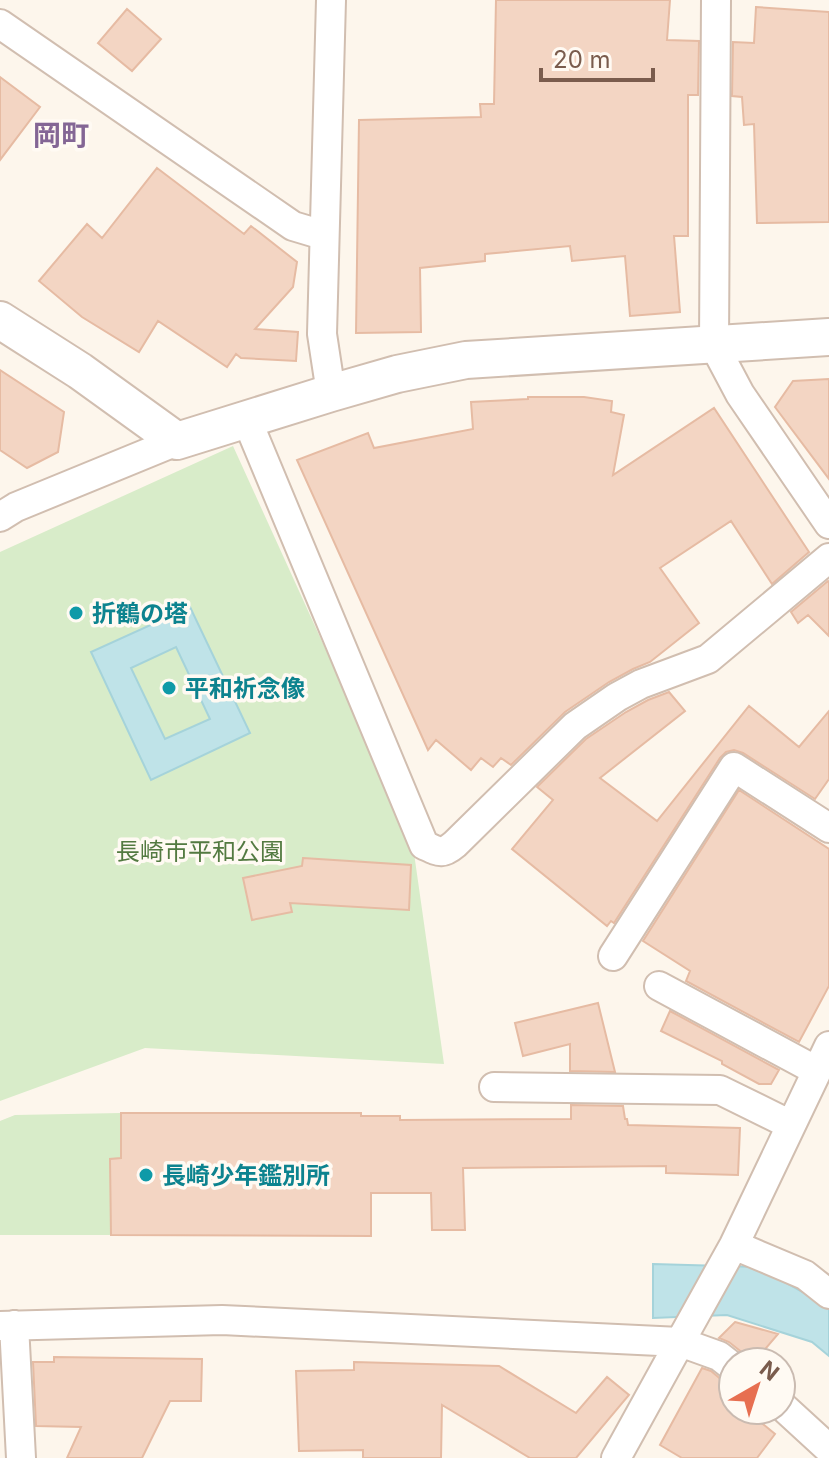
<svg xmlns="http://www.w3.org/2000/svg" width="829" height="1458" font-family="Inter,'Noto Sans JP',sans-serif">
<rect width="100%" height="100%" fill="#fdf6ec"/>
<path fill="#d8ecc9" d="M233 446 412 839 444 1064 145 1048 0 1101V552Z
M121 1113V1158L110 1159 111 1235H0V1121L15 1115Z"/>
<path fill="#bfe3e8" stroke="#a5d3da" stroke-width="2" fill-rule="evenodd" d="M190 607 250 733 151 780 91 652ZM176 647 210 719 165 739 131 668Z
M653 1264 758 1267 829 1307V1356L812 1342 727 1315 653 1318Z"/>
<path fill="#f3d5c3" stroke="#e6bba3" stroke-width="2" d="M496 0H670L667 40 699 41 698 95H688V236H674L680 312 630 316 625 256 572 261 570 246 485 254V261L420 268 421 332 356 333 359 120 481 117 480 104H494Z
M756 7 829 12V222L757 223 754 124 744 125 742 97 732 96 733 42 754 43Z
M127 9 161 39 132 71 98 43Z
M0 77 40 107 0 160Z
M157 168 244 234 251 226 297 262 293 287 255 329 298 332 296 361 241 358 236 354 227 367 158 321 139 352 82 317 39 281 87 224 102 238Z
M0 370 64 412 58 452 27 468 0 450Z
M829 379V479L775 407 793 381Z
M528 397H584L612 401 611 412 624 415 613 475 714 408 809 552 772 584 731 521 660 568 699 623 650 662 633 669 609 682 565 712 511 765 501 758 493 767 481 758 471 770 436 740 428 750 297 460 368 433 374 448 473 429 471 402 528 399Z
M828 581 829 583V636L808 615 798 623 791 612Z
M669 692 685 711 600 778 657 821 749 706 799 747 829 711V779L815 799 743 753 734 750 726 752 720 758 614 923 611 921 607 926 512 849 553 800 537 787 586 739 626 712 648 700Z
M739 790 829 849V986L799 1042 686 981 690 971 643 941Z
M303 858 411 865 409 910 290 903 292 912 252 920 243 878 302 866Z
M598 1003 615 1072 570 1071V1044L523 1056 515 1023Z
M670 1011 779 1070 771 1084H759L722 1064V1061L661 1031Z
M571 1105 623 1106 625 1119H627L628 1125 740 1128 738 1175 666 1173V1166L463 1168 465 1230H432L431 1193H371V1236L111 1235 110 1159 121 1158V1113H361V1116H400V1120L571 1119Z
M735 1322 778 1334 754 1362H749L744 1354 729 1342 719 1338Z
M54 1357 202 1359 201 1401H170L142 1458H67L81 1427 36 1426 33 1362H54Z
M354 1362 499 1366 576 1413 607 1377 629 1395 576 1458H530L442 1405 441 1458H363V1450L299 1451 296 1371 354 1370Z
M702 1368 711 1371 723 1381 733 1384V1387L727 1394 733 1400V1410H746L775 1434 757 1458H682L660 1445Z"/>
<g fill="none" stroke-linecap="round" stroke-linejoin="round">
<g stroke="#d1beb0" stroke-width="32">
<path id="minor" d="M716 0 714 345 740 394 829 524
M0 24 293 226 323 235
M331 393 322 334 331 0
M247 420 424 845C439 852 442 855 455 844L575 726 617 697 641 684 708 659 829 558
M0 517 16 507 177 441
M613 956 734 767 829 828
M659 986 817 1071
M494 1087 720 1090 791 1125
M734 1245 805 1275 829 1294
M14 1325 21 1458
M0 1326 222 1320 680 1342 734 1245 829 1046
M781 1405 829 1449
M616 1458 680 1342 719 1356 733 1367"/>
</g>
<g stroke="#d1beb0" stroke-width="40">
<path id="tertiary" d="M0 320 80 371 177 441 331 393 397 374 466 360 829 337"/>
</g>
<use href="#minor" stroke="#fff" stroke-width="28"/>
<use href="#tertiary" stroke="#fff" stroke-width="36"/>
</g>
<g fill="#0f9aa8" stroke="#fffaf3" stroke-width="3">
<circle cx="76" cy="613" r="8"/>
<circle cx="169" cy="688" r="8"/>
<circle cx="146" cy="1175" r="8"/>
</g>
<g text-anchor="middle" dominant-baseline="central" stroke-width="7" stroke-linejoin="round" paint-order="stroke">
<g font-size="24" font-weight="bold" fill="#0d838f" stroke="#fffaf3" text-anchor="start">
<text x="92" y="613">折鶴の塔</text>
<text x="185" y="688">平和祈念像</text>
<text x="162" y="1175">長崎少年鑑別所</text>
</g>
<g font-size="24" fill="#537a41" stroke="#fffaf3">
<text x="200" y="851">長崎市平和公園</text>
</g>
<g font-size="28" font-weight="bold" fill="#846695" stroke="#fffaf3">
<text x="61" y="135">岡町</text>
</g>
</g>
<g transform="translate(757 1386) rotate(39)"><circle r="38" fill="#fffaf3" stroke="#cabbb1" stroke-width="2"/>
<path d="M0-6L14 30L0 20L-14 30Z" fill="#e76f51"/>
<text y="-12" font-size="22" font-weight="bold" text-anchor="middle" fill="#7a5c4d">N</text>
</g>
<path d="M541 68v12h112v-12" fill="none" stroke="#7a5c4d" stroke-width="4"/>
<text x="553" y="68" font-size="24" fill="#7a5c4d" stroke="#fffaf3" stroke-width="6" paint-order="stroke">20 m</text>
</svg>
